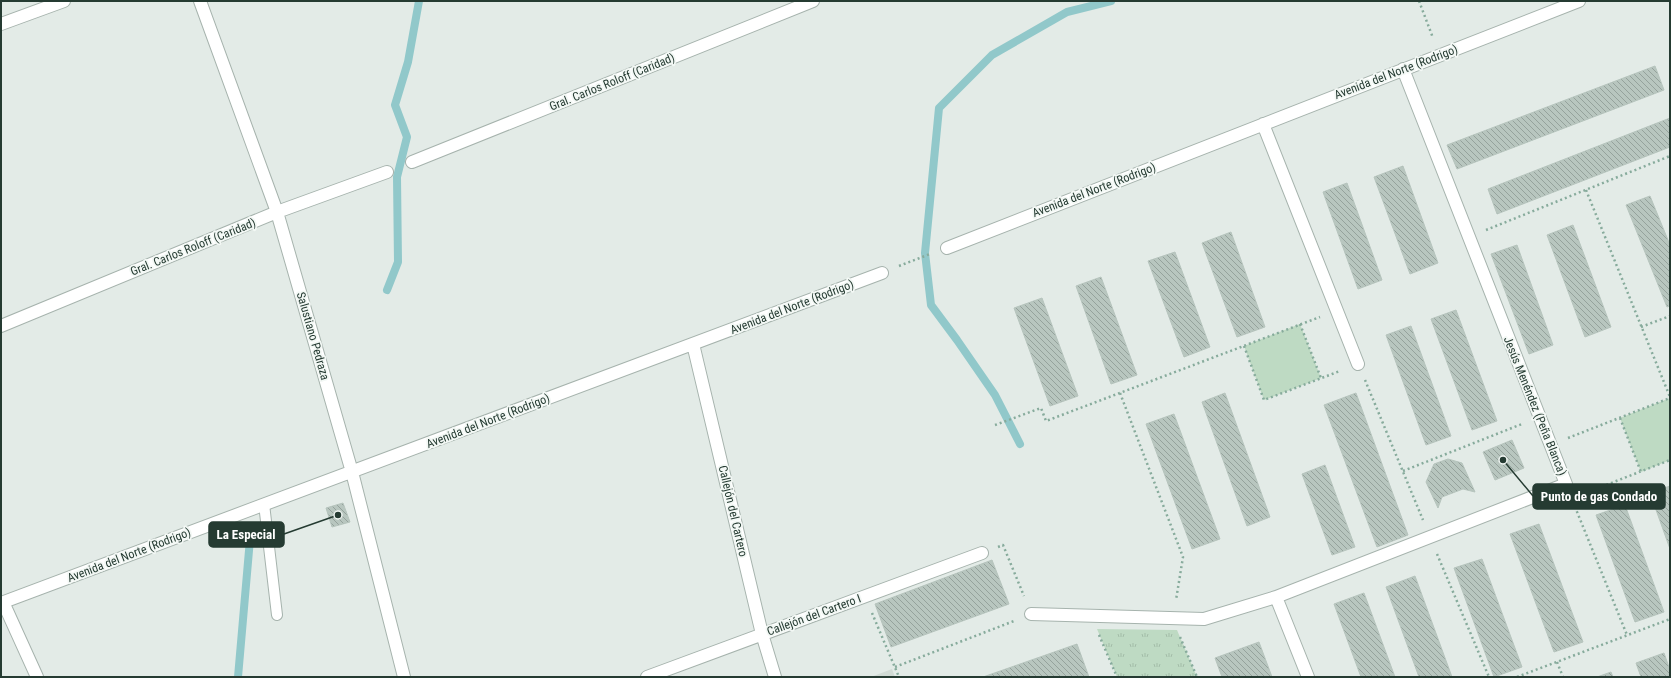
<svg xmlns="http://www.w3.org/2000/svg" width="1671" height="678" font-family="'Roboto Condensed',sans-serif">
<defs>
<pattern id="park-tufts" width="24" height="20" patternUnits="userSpaceOnUse"><rect width="24" height="20" fill="#bedac3"/><path d="M3 7l-1-3M5 7V3M7 7l1-3M15 17l-1-3M17 17v-4M19 17l1-3" fill="none" stroke="#a3bca8"/></pattern>
<pattern id="building-back-hatch" width="6" height="6" patternUnits="userSpaceOnUse"><rect width="6" height="6" fill="#b8c6bf"/><path d="M-1 5l2 2M0 0l6 6M5-1l2 2" fill="none" stroke="#95a29c"/></pattern>
</defs>
<rect width="100%" height="100%" fill="#e3ebe7"/>
<path fill="#d1dbd5" d="M892 669 895 677H871Z"/>
<path fill="#bedac3" d="M1300 324 1321 378 1264 400 1244 346Z
M1670 398V460L1641 472 1620 418Z"/>
<path fill="url(#park-tufts)" d="M1097 629 1177 630 1197 677H1117Z"/>
<g fill="none" stroke-linecap="round" stroke-linejoin="round">
<path stroke="#91c8ca" stroke-width="8" d="M387 290 398 262 397 177 407 137 395 105 408 62 419 1
M1020 444 995 395 957 340 931 305 925 253 939 108 992 55 1067 12 1111 1
M238 677 250 539"/>
</g>
<path fill="url(#building-back-hatch)" stroke="#b6c4bd" d="M1655 66 1664 90 1457 169 1447 145Z
M1670 118V147L1497 214 1488 189Z
M1403 166 1438 263 1410 274 1374 177Z
M1347 183 1382 280 1358 289 1323 192Z
M1650 196 1670 245V306L1667 307 1626 205Z
M1573 225 1611 327 1585 337 1547 235Z
M1231 232 1265 327 1237 337 1202 243Z
M1517 245 1553 345 1529 354 1491 254Z
M1175 252 1210 347 1184 357 1148 261Z
M1101 277 1137 375 1111 384 1076 286Z
M1042 298 1078 396 1050 406 1014 308Z
M1456 310 1497 421 1472 430 1431 319Z
M1411 326 1451 436 1426 445 1386 335Z
M1225 393 1270 517 1247 526 1202 402Z
M1356 393 1408 535 1377 547 1324 405Z
M1174 414 1220 539 1192 549 1146 424Z
M1512 440 1524 468 1495 480 1483 452Z
M1448 459 1462 463 1475 492 1463 489 1442 497 1438 508 1426 482 1434 464Z
M1325 465 1355 547 1332 555 1302 474Z
M1670 486V549L1650 493Z
M343 503 350 522 332 527 326 508Z
M1625 505 1664 612 1635 622 1596 515Z
M1539 524 1583 642 1554 652 1510 534Z
M1482 559 1522 667 1494 677 1454 568Z
M992 560 1009 604 891 647 875 604Z
M1415 576 1452 677H1419L1386 587Z
M1364 593 1395 677H1361L1334 604Z
M1259 642 1272 677H1222L1215 658Z
M1077 644 1089 677H983Z
M1664 653 1670 670V677H1641L1636 663Z
M1611 672 1613 677H1597Z"/>
<g fill="none" stroke-linecap="round" stroke-linejoin="round">
<g stroke="#a6b3ad" stroke-width="12">
<path id="lane" d="M264 504 277 615"/>
</g>
<g stroke="#a6b3ad" stroke-width="14">
<path id="street" d="M200 1 277 212 352 472 404 677
M1 24 64 1
M1263 124 1358 364
M412 162 813 1
M947 248 1579 1
M1 326 277 212 387 172
M693 344 762 634 775 677
M3 602 37 677
M1 603 882 273
M1031 614 1204 619 1276 597
M647 677 982 553
M1308 677 1276 597 1566 484 1403 69"/>
</g>
<path stroke="#87ab9c" stroke-width="2.5" stroke-dasharray="2 3" stroke-linecap="butt" d="M1419 1 1433 38
M1586 190 1670 397
M1486 230 1670 156
M899 266 930 254
M1300 324 1321 378
M1641 327 1670 316
M1244 346 1264 400 1340 371
M1365 380 1423 520
M1120 393 1183 557 1176 600
M1620 418 1641 472
M995 425 1041 408 1046 421 1320 317
M1568 438 1670 398
M1403 471 1522 424
M1583 494 1670 460
M1573 502 1627 635
M998 547 1003 545 1024 596
M1437 554 1489 677
M872 613 899 677
M1099 635 1117 677
M1180 637 1197 677
M1557 662 1563 677
M895 667 1014 621
M1517 677 1670 619"/>
<use href="#lane" stroke="#fff" stroke-width="10"/>
<use href="#street" stroke="#fff" stroke-width="12"/>
</g>
<g text-anchor="middle" dominant-baseline="central" stroke-width="3.5" stroke-linejoin="round" paint-order="stroke">
<g font-size="12" fill="#253b32" stroke="#f3f8f5">
<text transform="translate(1396 72) rotate(-21)">Avenida del Norte (Rodrigo)</text>
<text transform="translate(612 82) rotate(-22)">Gral. Carlos Roloff (Caridad)</text>
<text transform="translate(1094 190) rotate(-21)">Avenida del Norte (Rodrigo)</text>
<text transform="translate(193 247) rotate(-22)">Gral. Carlos Roloff (Caridad)</text>
<text transform="translate(792 307) rotate(-21)">Avenida del Norte (Rodrigo)</text>
<text transform="translate(313 336) rotate(74)">Salustiano Pedraza</text>
<text transform="translate(1535 406) rotate(68)">Jesús Menéndez (Peña Blanca)</text>
<text transform="translate(488 421) rotate(-21)">Avenida del Norte (Rodrigo)</text>
<text transform="translate(733 511) rotate(77)">Callejón del Cartero</text>
<text transform="translate(129 555) rotate(-21)">Avenida del Norte (Rodrigo)</text>
<text transform="translate(814 615) rotate(-20)">Callejón del Cartero I</text>
</g>
</g>
<path fill="none" stroke="#253b32" stroke-width="1.5" d="M1503 460L1533 496M338 515L284 534"/>
<g fill="#253b32" stroke="#f3f8f5" stroke-width="1.5">
<circle cx="1503" cy="460" r="4"/>
<circle cx="338" cy="515" r="4"/>
</g>
<g fill="#253b32" stroke="#253b32" stroke-width="1.5">
<rect x="1533" y="484" width="132" height="25" rx="4"/>
<rect x="209" y="522" width="75" height="25" rx="4"/>
</g>
<g font-size="13" text-anchor="middle" font-weight="bold" fill="#fff">
<text x="1599" y="501">Punto de gas Condado</text>
<text x="246" y="539">La Especial</text>
</g>
<rect width="1671" height="678" fill="none" stroke="#253b32" stroke-width="4"/>
</svg>
